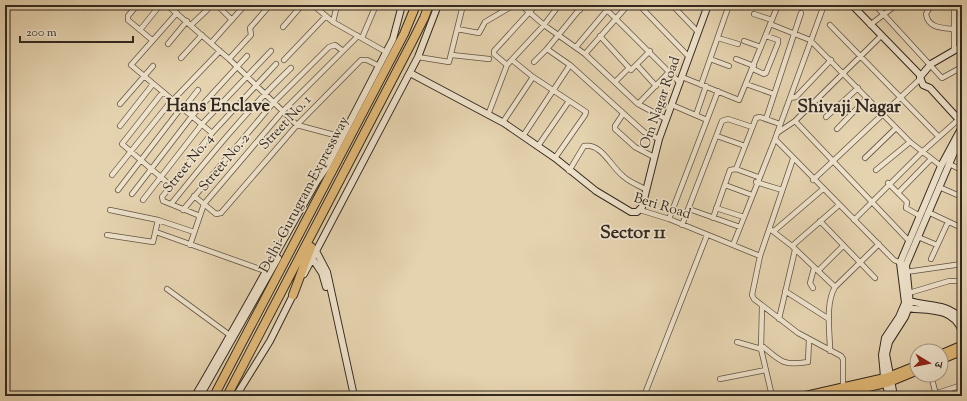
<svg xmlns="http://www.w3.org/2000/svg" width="967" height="401" font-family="'Sorts Mill Goudy','Noto Serif Devanagari',serif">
<rect width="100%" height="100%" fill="#e5d3af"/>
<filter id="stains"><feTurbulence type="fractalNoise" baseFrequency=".005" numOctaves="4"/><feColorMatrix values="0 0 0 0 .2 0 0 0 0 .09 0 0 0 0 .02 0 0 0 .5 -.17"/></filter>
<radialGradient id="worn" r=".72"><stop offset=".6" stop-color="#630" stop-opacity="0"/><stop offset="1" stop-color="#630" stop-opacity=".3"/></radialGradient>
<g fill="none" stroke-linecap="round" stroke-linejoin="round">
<g stroke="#605444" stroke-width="6">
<path id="street" d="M137 5 128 16V20L152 40
M167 5 229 59 297 125 342 137
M224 5 221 9 232 20
M313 5 333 22 386 52
M521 5 544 25 585 54 638 104 666 119
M573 5 580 10
M602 5 680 83
M639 5 689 57
M672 5 698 32
M875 5 942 78 962 67
M931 5 926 14C928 28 942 28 953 29
M177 13 131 65 212 133
M754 14 772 20
M333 22 337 5
M770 24 810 40 910 142 941 166
M191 25 207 10
M830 25 939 137
M870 25 896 5
M283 27 302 5
M457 29 479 33 485 22 514 5
M140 30 160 5
M600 36 631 70 650 51
M362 38 376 5
M718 38 738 44
M744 41 761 47
M211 43 245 5
M168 44 187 21
M576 47 607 10
M547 49 583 5
M954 50V5
M585 54 628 5
M452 55 489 59
M418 57 449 62 463 5
M181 58 202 35
M229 59 251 35 250 28 270 5
M710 59 729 66
M736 59 754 66
M284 60 326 16
M512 60 533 77 586 112 585 115 555 158
M534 62 547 49 570 65 644 132 659 139
M507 65 494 54V51L536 5
M637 65 656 86
M753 69 764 74 766 73 778 43V40L766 36
M682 77 739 100 778 5
M616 81 629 68
M746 84 774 94
M701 85 729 5
M162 93 122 144 170 185
M790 98 796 97 831 60
M172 101 220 51
M120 104 153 66
M638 104 668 73
M672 105 707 120
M183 109 198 90
M623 114 615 126V129L635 147 654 157
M488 115 507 65 544 25 559 5
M696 115 706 86
M826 117 858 88
M766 119 801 13
M795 121 909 241
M503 122 533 77
M120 126 153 84
M837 129 867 98
M777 133 795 121 881 36
M523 136 570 65
M717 136 745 146
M775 139 894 260 903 264
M538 146 569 101
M865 158 896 128
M793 159 760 256 752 295 754 299 798 333 841 356 843 359V388
M949 164 962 170
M736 169 756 118 760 117 780 124
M876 170 910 142
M569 171 584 146C602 143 611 167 623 176 629 182 638 185 645 189
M112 175 172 100
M813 180 920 79
M756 182 782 190
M888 183 907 202 906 208 920 216
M725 185 752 195
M939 187 962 197
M118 190 181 108
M898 193 931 159
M132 194 192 116 247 56
M194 196 216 214 221 213 297 125 361 60H367L379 66
M143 200 202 124 271 51
M171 204C209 157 247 110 291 68
M716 208 744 217
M689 209 740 227
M183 210 274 102 329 47 335 45 343 51
M640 210 669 219 760 256
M928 212 962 228
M200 216 163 201 162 197 212 133 276 64
M713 218 730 170 736 169 758 177
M669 219 718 91
M158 220 194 232
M854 220 922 152 959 119
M820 221 875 278
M682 225 722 121 728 119 752 127
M770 229 792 246 835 287
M774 231 823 189
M156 232 268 272
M107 235 153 242 158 220 110 210
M918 237 937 245
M190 245 204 204 283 111 358 36
M733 245 775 139 824 5
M792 246 839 205
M931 259 948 222
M818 271 843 246
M906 272 962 264
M813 288 810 283 814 268
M167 289 231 336
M785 291 829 319
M909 293 949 281H962
M762 306 761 349 772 396
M779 319 795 250
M737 342 761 349
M761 345C781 361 781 366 808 362L809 340
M830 351C830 332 825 304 835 287L879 244
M931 375 936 395
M720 379 766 370
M644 396 707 235
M928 396 962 385"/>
</g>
<g stroke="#332920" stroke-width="8">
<path id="secondary" d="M852 5 921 76
M962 46 931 64 920 77 923 85 930 88 962 123
M410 73 504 123 555 158 596 191 631 212H637L642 207 659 139 708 5
M316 251 327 272 354 396
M312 258 322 273 326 287
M304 274 418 57 438 5
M907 300C929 308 943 301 962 319
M905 308C927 311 952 306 962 331
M195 396C237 325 276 252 317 181L326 168 393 39 402 5
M200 396 278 258
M236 396 270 341 295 291
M889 396 884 377 882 355 885 338 899 317 905 303 900 263 941 166 962 127
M894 396 886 354 889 342 905 317 910 304 906 265 962 134"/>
</g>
<g stroke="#332920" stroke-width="9">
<path id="primary" d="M941 354 962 345
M941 360 962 351
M803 396 887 377 917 365
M830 396 888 383 917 371"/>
</g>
<g stroke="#332920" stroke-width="10">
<path id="highway" d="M293 295 311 247
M214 396 404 34 416 5
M227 396 413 40 424 18 429 5"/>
</g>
<use href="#street" stroke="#eee2cb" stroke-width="4.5"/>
<use href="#secondary" stroke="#eee2cb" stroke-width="6"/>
<use href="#primary" stroke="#e2ba78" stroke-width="7"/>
<use href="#highway" stroke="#e2ba78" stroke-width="8"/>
</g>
<g text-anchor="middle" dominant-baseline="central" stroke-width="3.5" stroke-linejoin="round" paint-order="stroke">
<g font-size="14" fill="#332920" stroke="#eee2cb">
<text transform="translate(661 103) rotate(-71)">Om Nagar Road</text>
<text transform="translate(286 123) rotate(-47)">Street No. 1</text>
<text transform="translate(225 163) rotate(-50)">Street No. 2</text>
<text transform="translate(189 164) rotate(-51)">Street No. 4</text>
<text transform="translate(305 195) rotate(-62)">Delhi-Gurugram Expressway</text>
<text transform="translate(662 207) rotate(17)">Beri Road</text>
</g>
<g font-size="18" font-weight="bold" fill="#332920" stroke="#eee2cb">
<text x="218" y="107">Hans Enclave</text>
<text x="849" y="108">Shivaji Nagar</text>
<text x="633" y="234">Sector 11</text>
</g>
</g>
<rect width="967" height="401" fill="none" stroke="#e5d3af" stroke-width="20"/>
<rect x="6" y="6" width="955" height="389" fill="none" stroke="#332920" stroke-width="2"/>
<rect x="10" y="10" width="947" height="381" fill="none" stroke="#332920"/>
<g transform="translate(929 363) rotate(100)"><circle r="19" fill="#eee2cb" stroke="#a39887"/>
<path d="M0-3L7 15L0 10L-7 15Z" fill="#8f2418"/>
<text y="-6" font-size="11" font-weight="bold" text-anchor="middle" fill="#332920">उ</text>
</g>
<path d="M20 36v6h113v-6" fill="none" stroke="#332920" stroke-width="2"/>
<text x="26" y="36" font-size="12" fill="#332920" stroke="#eee2cb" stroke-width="3" paint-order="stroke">200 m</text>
<rect width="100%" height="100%" filter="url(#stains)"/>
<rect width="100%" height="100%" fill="url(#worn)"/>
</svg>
